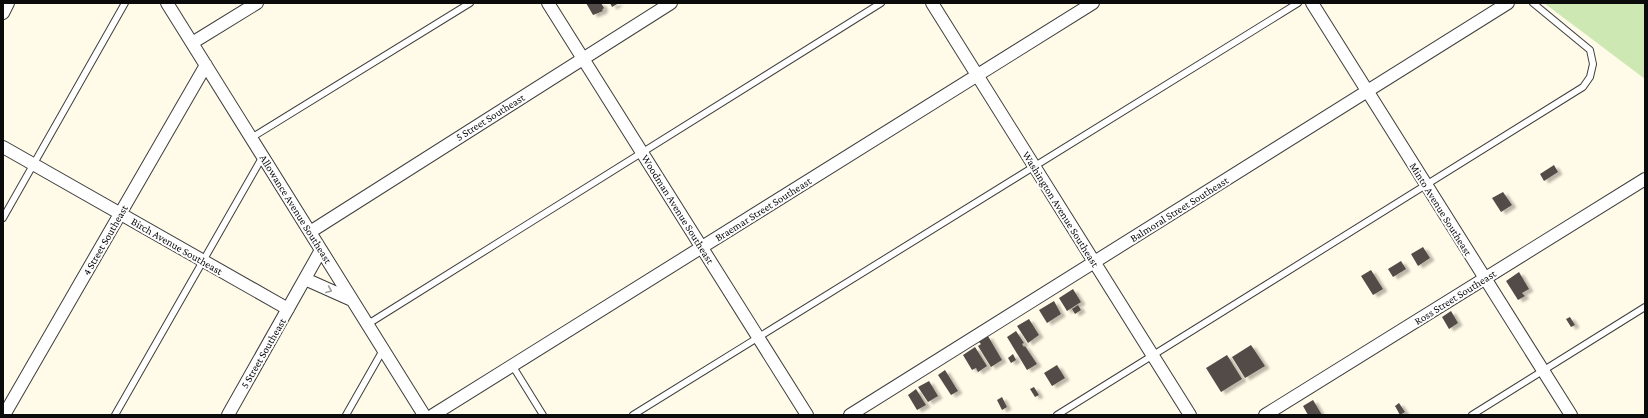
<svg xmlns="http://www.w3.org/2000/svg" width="1648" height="418" font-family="'Crimson Pro',serif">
<defs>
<filter id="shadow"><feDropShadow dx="4.5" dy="2.5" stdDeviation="1" flood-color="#0004"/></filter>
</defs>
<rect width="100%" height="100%" fill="#fffbe8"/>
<path fill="#cee8b3" d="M1544 3H1645V79Z"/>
<path fill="#534c47" filter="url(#shadow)" d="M586 3H601L604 8 602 10 603 11 593 15Z
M610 3H619L612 7Z
M1554 165 1558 172 1544 181 1540 174Z
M1503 192 1512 205 1501 212 1492 198Z
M1423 247 1430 258 1418 266 1411 254Z
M1401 261 1406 269 1393 277 1388 269Z
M1371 270 1383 289 1373 295 1361 276Z
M1519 272 1529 289 1522 293 1525 296 1518 300 1506 281Z
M1073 289 1081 302 1067 311 1059 298Z
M1054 301 1061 314 1047 323 1039 310Z
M1078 305 1081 310 1075 314 1072 309Z
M1451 311 1458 323 1449 329 1442 317Z
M1570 317 1575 325 1571 327 1566 319Z
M1029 319 1039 335 1028 343 1017 326Z
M1016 331 1024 343 1022 344 1024 347 1025 346 1037 364 1027 370 1007 337Z
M988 336 1002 360 991 367 978 346 981 344 979 342Z
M1251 345 1265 366 1245 378 1232 357Z
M975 347 987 366 978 372 976 368 972 370 963 355Z
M1013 354 1016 360 1011 363 1008 358Z
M1227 355 1242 379 1221 392 1206 368Z
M1057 365 1065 378 1052 386 1044 373Z
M945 370 958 391 951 395 938 375Z
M929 381 938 396 928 402 918 387Z
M1034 387 1039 395 1035 397 1030 389Z
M916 389 926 405 917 410 908 395Z
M1002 397 1007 407 1002 410 997 400Z
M1313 400 1322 415H1308L1303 406Z
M1399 403 1405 412 1400 415 1395 406Z"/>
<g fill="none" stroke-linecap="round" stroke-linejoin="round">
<g stroke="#3e3e3e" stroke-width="8">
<path id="service" d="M251 138 470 3
M3 218 125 3
M368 324 881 3
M512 365 543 415
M115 415 263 156
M346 415 383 350
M633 415 1298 3
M1057 415 1583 87 1590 77 1593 64 1590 50 1533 3
M1472 415 1645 307"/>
</g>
<g stroke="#3e3e3e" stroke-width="14">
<path id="minor" d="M167 3 424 415
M548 3 807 415
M932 3 1190 415
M1312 3 1571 415
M3 13 8 3
M192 43 257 3
M3 147 288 309
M310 232 671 3
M305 279 352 300
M4 415 206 65
M228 415 321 250
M433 415 1093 3
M850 415 1508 3
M1265 415 1645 179"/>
</g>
<use href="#service" stroke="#fff" stroke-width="6"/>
<use href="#minor" stroke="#fff" stroke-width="12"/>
</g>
<defs><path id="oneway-chevron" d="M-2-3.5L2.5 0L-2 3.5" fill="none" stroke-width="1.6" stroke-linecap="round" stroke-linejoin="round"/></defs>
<use stroke="#9d9d9d" href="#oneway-chevron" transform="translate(329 290) rotate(23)"/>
<g text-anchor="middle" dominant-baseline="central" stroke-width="4" stroke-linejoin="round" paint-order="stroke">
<g font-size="11" fill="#0b0b0b" stroke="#fff">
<text transform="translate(490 117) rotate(-32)">5 Street Southeast</text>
<text transform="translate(296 209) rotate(58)">Allowance Avenue Southeast</text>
<text transform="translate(678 209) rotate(58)">Woodman Avenue Southeast</text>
<text transform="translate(763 209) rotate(-32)">Braemar Street Southeast</text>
<text transform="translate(1061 209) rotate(58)">Washington Avenue Southeast</text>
<text transform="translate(1179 209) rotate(-32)">Balmoral Street Southeast</text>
<text transform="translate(1441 209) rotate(58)">Minto Avenue Southeast</text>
<text transform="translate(105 240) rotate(-60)">4 Street Southeast</text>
<text transform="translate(177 246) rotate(30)">Birch Avenue Southeast</text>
<text transform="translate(1455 297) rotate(-32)">Ross Street Southeast</text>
<text transform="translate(263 353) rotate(-60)">5 Street Southeast</text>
</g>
</g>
<rect width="1648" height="418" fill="none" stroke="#0b0b0b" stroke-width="8"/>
</svg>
